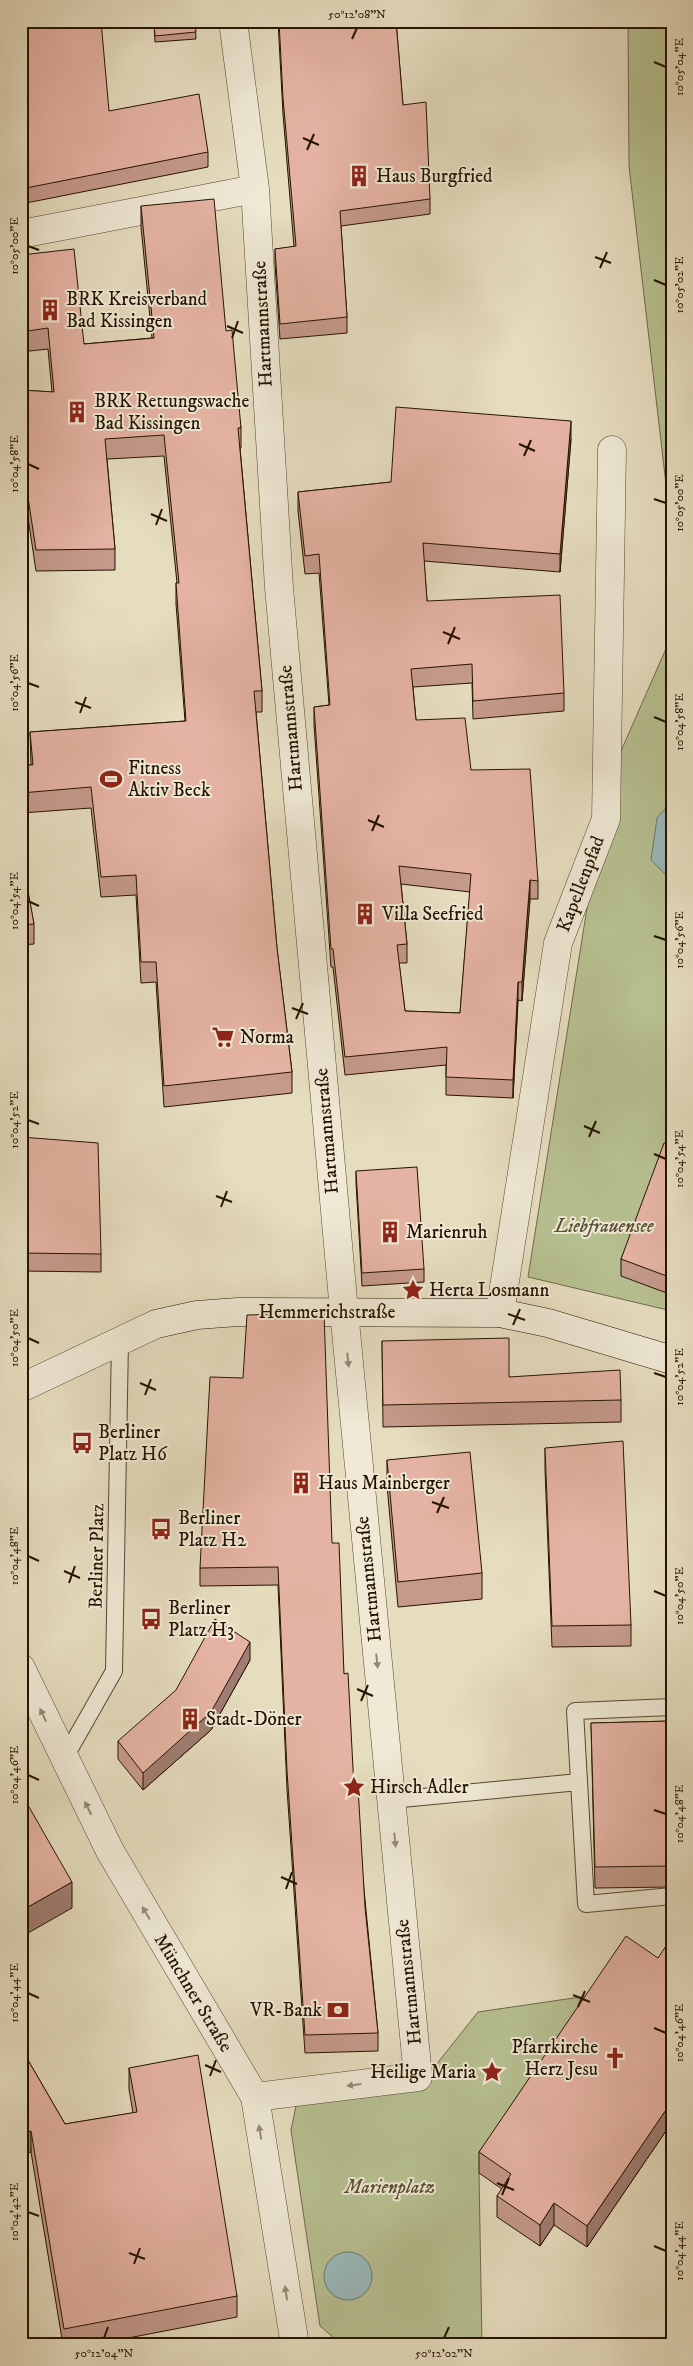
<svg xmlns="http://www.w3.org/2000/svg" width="693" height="2366" font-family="'IM FELL DW Pica',serif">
<rect width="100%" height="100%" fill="#e6ddbf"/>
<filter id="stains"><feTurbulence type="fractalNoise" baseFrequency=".004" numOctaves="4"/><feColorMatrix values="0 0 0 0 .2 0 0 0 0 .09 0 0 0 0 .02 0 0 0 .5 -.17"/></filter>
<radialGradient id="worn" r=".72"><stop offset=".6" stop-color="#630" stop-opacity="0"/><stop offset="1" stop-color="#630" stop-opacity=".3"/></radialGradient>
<path fill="#b7c091" stroke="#6e6a49" d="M628 21H672V536L629 166Z
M672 635V1311L528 1277 607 783Z
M601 1994 479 2173 482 2345H342L320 2326 291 2130 296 2106 416 2090 478 2012Z"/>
<path fill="#9ab9bc" stroke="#6b7771" d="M672 801V881L651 860 657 818Z
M324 2276a24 24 0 1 1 48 0a24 24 0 1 1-48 0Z"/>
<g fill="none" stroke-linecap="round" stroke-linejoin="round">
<g stroke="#554630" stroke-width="18">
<path id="lane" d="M672 1707 575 1711 586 1904 672 1896
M64 1759 114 1671 120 1341
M391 1800 579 1782"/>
</g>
<g stroke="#554630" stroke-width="29">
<path id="street" d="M233 21 255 189 279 588 344 1311 418 2077 255 2097
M21 234 255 189
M500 1313 558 943 606 819 612 450
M21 1668 110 1851 255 2097 295 2345"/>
</g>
<g stroke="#251301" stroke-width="29">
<path id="secondary" d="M21 1388 156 1324 197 1315 238 1312 500 1313 548 1323 672 1360"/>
</g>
<use href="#lane" stroke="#efe9d5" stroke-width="16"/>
<use href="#street" stroke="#efe9d5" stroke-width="28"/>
<use href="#secondary" stroke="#efe9d5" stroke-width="28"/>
</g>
<path fill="#c59a8c" stroke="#251301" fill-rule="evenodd" d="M21 21 109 111 208 152V167L21 204Z
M154 21H195L196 39 155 42Z
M278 21H396L403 105 430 199V214L341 226 347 317V333L280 339 275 264V249L294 247 283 114Z
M141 206 226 331 241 428V448H240L262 691V712H256L277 948 292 1072V1093L164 1107 156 982 141 983 136 895 101 897 91 808 21 813V765H31L30 732 185 721 176 604V583H177L164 456 107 459 115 549V570L36 571 21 471V390L52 392 48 349 21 352V255L84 344 152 338 141 227Z
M571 439 560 572 424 561 427 601 564 693V711L473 719 472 683 413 687 416 720 471 770 538 881V899H530L522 1001 518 1000 513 1098 446 1095V1065L345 1075 333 967H331L314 725V707L329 705 319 573 305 574 298 511V492L391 482ZM401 884 470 892 460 1013 405 1011 399 963H407V944Z
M21 858 34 924V944L21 945Z
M21 1137 101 1254V1272L21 1271Z
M672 1146V1295L621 1276V1259Z
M356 1171 424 1269V1282L362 1286 356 1183Z
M382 1341 509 1377 621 1400V1422L383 1427Z
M545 1448 631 1625V1646L552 1647 545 1470Z
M387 1460 482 1573V1599L398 1607 387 1485Z
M332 1543 354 1787 378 2033V2051L305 2053 287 1789 278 1585 200 1586V1568Z
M250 1660 211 1730 143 1790 118 1759V1741Z
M672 1721V1887L595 1888 591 1723Z
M672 1945V2122L587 2247 554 2225 540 2246 497 2217V2196L502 2189 479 2173V2152L658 1958Z
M21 2048 65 2124 133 2113 129 2089V2068L237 2296V2317L92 2345H63L31 2152Z
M672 2197V2242L666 2212V2200Z"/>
<path fill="#a07d72" stroke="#251301" d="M571 421V439L560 572V554Z
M530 880V899L522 1001V982Z
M518 982V1000L513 1098V1080Z
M250 1642V1660L211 1730 143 1790V1773Z
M72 1882V1908L21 1937V1911Z
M672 2101V2122L587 2247V2226Z
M31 2131V2152L21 2156V2135Z
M554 2203V2225L540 2246V2225Z"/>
<path fill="#e5b3a3" stroke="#251301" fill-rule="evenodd" d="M21 21H101L109 111 199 94 208 152 21 189Z
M154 21H195L196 32 155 36Z
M279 21H396L403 105 426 102 430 199 340 211 347 317 280 324 275 249 296 246 283 98Z
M214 199 226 331 232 330 241 428H238L262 691H254L277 948 292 1072 164 1086 156 962H141L136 875 101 877 91 787 21 793V765H33L30 732 186 721 176 583H179L164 435 105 439 115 549 36 550 21 451V390L54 392 48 328 21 332V255L74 249 84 344 154 338 141 206Z
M396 407 571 421 560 554 423 543 427 601 560 595 564 693 473 701 472 664 411 669 416 720 465 718 471 770 530 769 538 881 530 880 522 982H518L513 1080 446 1077 447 1047 345 1057 333 949H331L314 707 330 705 319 554 305 556 298 492 391 482ZM399 866 471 874 460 1013 405 1011 397 945 407 944Z
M21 858H22L34 924 21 925Z
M21 1137 98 1143 101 1254 21 1253Z
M664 1143 672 1146V1278L621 1259Z
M417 1167 424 1269 362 1273 356 1171Z
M324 1313 332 1543H339L344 1674 348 1673 354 1787H358L365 1907 378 2033 305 2035 287 1771 278 1567 200 1568 210 1377 243 1378 247 1315Z
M509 1338V1377L620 1370 621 1400 383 1405 382 1341Z
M623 1441 631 1625 552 1626 545 1448Z
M470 1452 482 1573 398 1582 387 1460Z
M215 1619 250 1642 211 1712 143 1773 118 1741 176 1690Z
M672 1721V1866L595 1867 591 1723Z
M21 1793 72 1882 21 1911Z
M626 1936 658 1958 666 1946 672 1945V2101L587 2226 554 2203 540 2225 497 2196 511 2174 479 2152Z
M21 2048 65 2124 137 2112 129 2068 198 2055 237 2296 64 2329 31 2131 21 2135Z
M672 2197V2230L666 2200Z"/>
<defs><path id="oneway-solid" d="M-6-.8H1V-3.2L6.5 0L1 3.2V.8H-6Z" transform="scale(1.25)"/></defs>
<g fill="#948976">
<use href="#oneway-solid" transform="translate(348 1360) rotate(84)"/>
<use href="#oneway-solid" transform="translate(377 1661) rotate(84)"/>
<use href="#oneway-solid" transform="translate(43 1715) rotate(-115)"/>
<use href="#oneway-solid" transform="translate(88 1808) rotate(-116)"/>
<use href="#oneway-solid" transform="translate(395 1840) rotate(84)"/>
<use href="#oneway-solid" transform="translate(146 1913) rotate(-121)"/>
<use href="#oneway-solid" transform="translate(354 2085) rotate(173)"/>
<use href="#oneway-solid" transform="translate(260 2132) rotate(-99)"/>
<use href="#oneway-solid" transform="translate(286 2293) rotate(-99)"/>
</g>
<path fill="none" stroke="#251301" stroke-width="2" d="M352 39 357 28M654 62 666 67M303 138 319 145M307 150 314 134M28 246 39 250M595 257 611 263M600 268 607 252M654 280 666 285M227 326 243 333M232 338 238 321M519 444 535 451M524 456 531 440M28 464 39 469M654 499 666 503M151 514 167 521M156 525 162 509M443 632 460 639M448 644 455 627M28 683 39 687M75 702 91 708M80 713 86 697M654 717 666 722M368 820 384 827M372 831 379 815M28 901 39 906M654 936 666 940M292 1008 308 1014M296 1019 303 1003M28 1120 39 1124M584 1126 600 1133M589 1137 596 1121M654 1154 666 1159M216 1196 232 1202M221 1207 227 1191M508 1314 525 1320M513 1325 520 1309M28 1338 39 1343M654 1373 666 1377M140 1383 156 1390M145 1395 151 1379M432 1502 449 1508M437 1513 444 1497M28 1556 39 1561M64 1571 80 1578M69 1583 75 1566M654 1591 666 1596M357 1689 373 1696M361 1701 368 1685M28 1775 39 1780M654 1810 666 1814M281 1877 297 1884M286 1889 292 1872M28 1993 39 1998M573 1995 590 2002M578 2007 585 1991M654 2028 666 2033M205 2065 221 2072M210 2076 216 2060M497 2183 514 2190M502 2195 509 2178M28 2212 39 2216M654 2246 666 2251M129 2253 145 2259M134 2264 140 2248M104 2338 108 2327M444 2338 449 2327"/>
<defs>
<g id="building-bare" transform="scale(1.725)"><path d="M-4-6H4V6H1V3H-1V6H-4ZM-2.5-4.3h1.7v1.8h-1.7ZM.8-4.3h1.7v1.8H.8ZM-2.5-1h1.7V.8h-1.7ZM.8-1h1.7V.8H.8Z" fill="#8f2418" stroke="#efe9d5" stroke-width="2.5" paint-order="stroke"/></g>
<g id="stadium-bare" transform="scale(1.725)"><path d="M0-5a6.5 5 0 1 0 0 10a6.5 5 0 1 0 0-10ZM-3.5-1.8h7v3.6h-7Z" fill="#8f2418" stroke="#efe9d5" stroke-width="2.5" paint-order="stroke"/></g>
<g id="supermarket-bare" transform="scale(1.725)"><path d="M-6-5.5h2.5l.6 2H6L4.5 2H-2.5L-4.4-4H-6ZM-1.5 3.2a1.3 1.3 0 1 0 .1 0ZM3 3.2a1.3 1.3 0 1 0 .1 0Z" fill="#8f2418" stroke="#efe9d5" stroke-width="2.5" paint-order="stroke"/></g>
<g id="sight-bare" transform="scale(1.725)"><path d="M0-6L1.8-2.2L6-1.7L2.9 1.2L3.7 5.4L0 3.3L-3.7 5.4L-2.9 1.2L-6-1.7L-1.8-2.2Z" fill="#8f2418" stroke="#efe9d5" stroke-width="2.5" paint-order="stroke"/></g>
<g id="bus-bare" transform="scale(1.725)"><path d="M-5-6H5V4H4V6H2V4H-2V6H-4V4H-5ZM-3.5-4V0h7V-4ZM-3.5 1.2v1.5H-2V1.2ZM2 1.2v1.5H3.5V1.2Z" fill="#8f2418" stroke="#efe9d5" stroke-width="2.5" paint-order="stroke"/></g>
<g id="bank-bare" transform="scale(1.725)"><path d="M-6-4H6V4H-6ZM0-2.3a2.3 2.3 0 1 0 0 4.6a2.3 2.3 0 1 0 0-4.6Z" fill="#8f2418" stroke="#efe9d5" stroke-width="2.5" paint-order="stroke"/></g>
<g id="church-bare" transform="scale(1.725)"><path d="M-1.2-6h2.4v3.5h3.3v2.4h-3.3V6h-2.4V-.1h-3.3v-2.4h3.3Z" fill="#8f2418" stroke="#efe9d5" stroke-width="2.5" paint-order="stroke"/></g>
</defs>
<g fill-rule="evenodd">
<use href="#building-bare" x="359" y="176"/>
<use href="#building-bare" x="50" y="310"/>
<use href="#building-bare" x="77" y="412"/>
<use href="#stadium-bare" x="111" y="779"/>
<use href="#building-bare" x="365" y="914"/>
<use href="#supermarket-bare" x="223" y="1037"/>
<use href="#building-bare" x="390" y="1232"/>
<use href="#sight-bare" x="413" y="1290"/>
<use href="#bus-bare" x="82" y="1443"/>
<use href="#building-bare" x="301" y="1483"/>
<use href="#bus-bare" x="161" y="1529"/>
<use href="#bus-bare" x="151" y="1619"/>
<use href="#building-bare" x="190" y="1719"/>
<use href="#sight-bare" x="354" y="1787"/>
<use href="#bank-bare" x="338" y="2010"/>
<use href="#church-bare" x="615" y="2058"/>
<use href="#sight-bare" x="492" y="2072"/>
</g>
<g text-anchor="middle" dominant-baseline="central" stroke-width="4" stroke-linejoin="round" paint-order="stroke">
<g font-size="19" fill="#251301" stroke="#efe9d5" text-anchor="start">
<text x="376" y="176">Haus Burgfried</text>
<text x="66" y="299">BRK Kreisverband<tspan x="66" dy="22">Bad Kissingen</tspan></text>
<text x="94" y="401">BRK Rettungswache<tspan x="94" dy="22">Bad Kissingen</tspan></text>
<text x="128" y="768">Fitness<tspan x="128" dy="22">Aktiv Beck</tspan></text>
<text x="382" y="914">Villa Seefried</text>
<text x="240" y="1037">Norma</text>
<text x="406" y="1232">Marienruh</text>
<text x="429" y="1290">Herta Losmann</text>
<text x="98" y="1432">Berliner<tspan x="98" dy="22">Platz H6</tspan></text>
<text x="318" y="1483">Haus Mainberger</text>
<text x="178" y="1518">Berliner<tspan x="178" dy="22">Platz H2</tspan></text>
<text x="168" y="1608">Berliner<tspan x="168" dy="22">Platz H3</tspan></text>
<text x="206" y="1719">Stadt-Döner</text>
<text x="370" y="1787">Hirsch Adler</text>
<text x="322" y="2010" text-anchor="end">VR-Bank</text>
<text x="598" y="2047" text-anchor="end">Pfarrkirche<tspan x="598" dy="22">Herz Jesu</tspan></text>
<text x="476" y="2072" text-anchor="end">Heilige Maria</text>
</g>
<g font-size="19" fill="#251301" stroke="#efe9d5">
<text transform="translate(263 324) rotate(-93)">Hartmannstraße</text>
<text transform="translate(291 728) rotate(-95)">Hartmannstraße</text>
<text transform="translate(581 884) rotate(-69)">Kapellenpfad</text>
<text transform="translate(327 1131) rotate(-95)">Hartmannstraße</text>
<text x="327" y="1312">Hemmerichstraße</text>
<text transform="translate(97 1556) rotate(-89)">Berliner Platz</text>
<text transform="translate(369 1579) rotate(-96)">Hartmannstraße</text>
<text transform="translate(409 1982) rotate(-96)">Hartmannstraße</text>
<text transform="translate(193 1993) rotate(59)">Münchner Straße</text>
</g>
<g font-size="19" font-style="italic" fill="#585033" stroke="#efe9d5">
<text x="604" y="1226">Liebfrauensee</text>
<text x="390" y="2187">Marienplatz</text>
</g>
</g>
<rect width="693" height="2366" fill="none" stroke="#e6ddbf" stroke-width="55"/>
<rect x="28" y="28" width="638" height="2310" fill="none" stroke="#251301" stroke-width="2"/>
<g font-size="12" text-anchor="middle" fill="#251301">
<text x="357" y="18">50°12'08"N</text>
<text transform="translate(679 67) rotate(-90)" y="4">10°05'04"E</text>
<text transform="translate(14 246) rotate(-90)" y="4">10°05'00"E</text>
<text transform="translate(679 285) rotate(-90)" y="4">10°05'02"E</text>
<text transform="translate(14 464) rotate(-90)" y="4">10°04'58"E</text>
<text transform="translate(679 503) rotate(-90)" y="4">10°05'00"E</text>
<text transform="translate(14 683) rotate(-90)" y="4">10°04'56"E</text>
<text transform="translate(679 722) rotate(-90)" y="4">10°04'58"E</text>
<text transform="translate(14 901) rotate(-90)" y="4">10°04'54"E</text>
<text transform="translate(679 940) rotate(-90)" y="4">10°04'56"E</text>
<text transform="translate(14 1120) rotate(-90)" y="4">10°04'52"E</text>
<text transform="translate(679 1159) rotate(-90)" y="4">10°04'54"E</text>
<text transform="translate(14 1338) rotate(-90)" y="4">10°04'50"E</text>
<text transform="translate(679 1377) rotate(-90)" y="4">10°04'52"E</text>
<text transform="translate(14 1556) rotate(-90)" y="4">10°04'48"E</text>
<text transform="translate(679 1596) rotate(-90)" y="4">10°04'50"E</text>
<text transform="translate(14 1775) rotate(-90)" y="4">10°04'46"E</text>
<text transform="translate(679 1814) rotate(-90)" y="4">10°04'48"E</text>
<text transform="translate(14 1993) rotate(-90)" y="4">10°04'44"E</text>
<text transform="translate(679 2033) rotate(-90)" y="4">10°04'46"E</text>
<text transform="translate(14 2212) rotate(-90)" y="4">10°04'42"E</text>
<text transform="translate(679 2251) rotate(-90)" y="4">10°04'44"E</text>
<text x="104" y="2357">50°12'04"N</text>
<text x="444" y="2357">50°12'02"N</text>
</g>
<rect width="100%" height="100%" filter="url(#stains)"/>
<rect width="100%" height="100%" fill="url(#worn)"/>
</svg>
